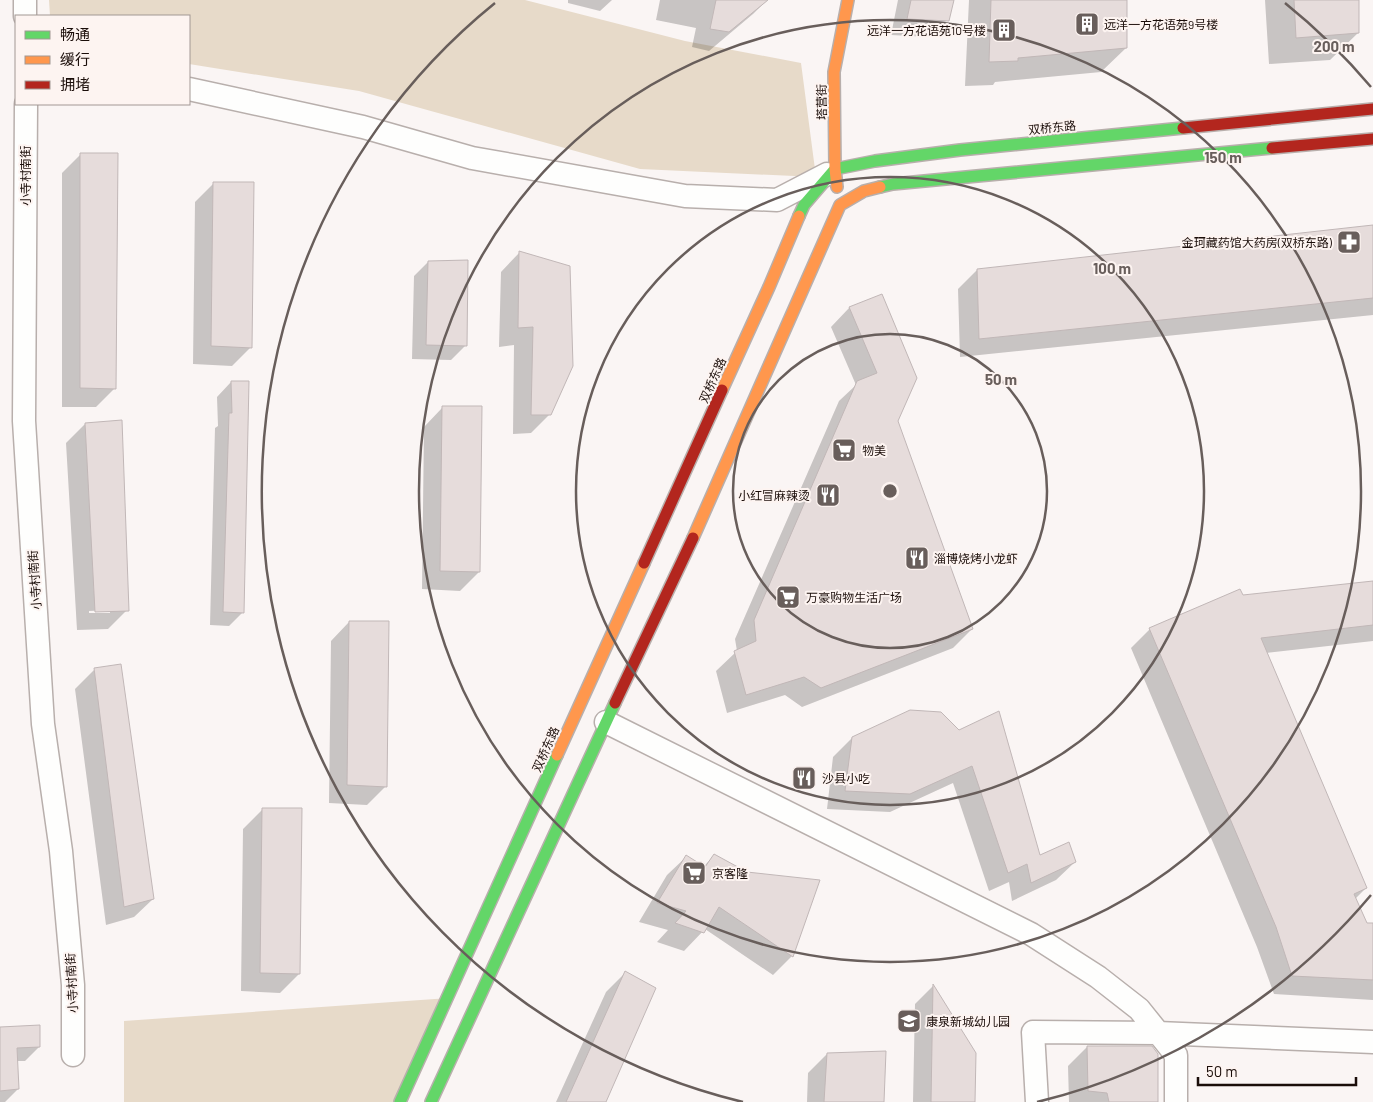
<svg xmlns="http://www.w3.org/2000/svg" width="1373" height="1102" font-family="Barlow,'Noto Sans SC',sans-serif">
<rect width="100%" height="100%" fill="#faf5f4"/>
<path fill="#e7dac9" d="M49 0H525L685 41 801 63 816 177 640 169 359 91 189 64V16H50Z
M449 998 400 1102H124V1021Z"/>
<path fill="#0003" fill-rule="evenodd" d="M568 0H612L600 11 568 3Z
M660 0H767L753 14 709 51 692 47 696 28 656 20Z
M898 0H953L947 20 930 37 891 35Z
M969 0H1126V48L1101 72 995 82 993 85 965 86Z
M1265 0H1357L1358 33 1330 60 1269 64Z
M81 154 115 388 96 407H62V173Z
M214 183 251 347 232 366 193 364 195 202Z
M1373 226V315L960 357 958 289 977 270Z
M519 253 550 414 531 433 513 434 514 345 499 347 501 272Z
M428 262 465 346 451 360 412 359 414 276Z
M882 296 897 421 972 629 953 648 802 707 785 695 727 713 716 671 737 651 735 639 839 401 856 385 831 327 849 308Z
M231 382 243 612 229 626 210 625 215 428 218 426 217 397Z
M442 408 479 572 460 591 422 589 424 427Z
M85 424 127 610 108 629 77 630 66 443ZM110 610V613H89V611Z
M1373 583V641L1266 653 1366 888 1355 899 1366 924H1373V1000L1274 994 1257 947 1131 648 1150 629 1242 596Z
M349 622 386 786 367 805 329 803 331 641Z
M94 670 153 899 134 917 106 925 75 689Z
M959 732 1040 857 1075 862 1056 880 1012 901 1009 882 989 891 953 783 890 812 827 809 833 757 852 738Z
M262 810 299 974 280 993 241 991 243 829Z
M714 856 792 956 773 975 705 929 684 951 657 942 668 930 639 922 667 875 686 857 703 867Z
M625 973 605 1102H556L606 992Z
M933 986 975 1053 974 1102H913L915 1004Z
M0 1028 39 1047 25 1061H16L18 1089 5 1102H0Z
M1087 1047 1157 1102H1069L1068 1066Z
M827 1054 883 1102H807L808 1073Z"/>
<path fill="#e6dcdb" stroke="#c1b7b7" d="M716 0H768L729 32 710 29Z
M911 0H954L949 21 907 19Z
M991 0H1127V48L1018 58V61L989 62Z
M1294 0H1359V33L1296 38Z
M80 153H118L116 389 80 388Z
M213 182H254L252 348 211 346Z
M1373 225V298L979 339 977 269Z
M519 251 570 266 573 366 551 415H531L533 327 518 328Z
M468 260 467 346 426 345 428 261Z
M882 294 917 378 898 421 973 629 821 688 804 677 746 695 734 651 756 641 754 620 857 381 877 373 849 307Z
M231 381H249L244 613 223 612 229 413H232Z
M442 406H482L480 572 440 571Z
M122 420 129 611 95 612 85 423Z
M1373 581V625L1261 638 1367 888 1354 894 1367 923H1373V980L1292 976 1276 927 1149 628 1240 589 1243 595Z
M349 621H389L387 787 347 785Z
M121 664 154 899 124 907 94 668Z
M910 710 941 712 959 730 999 711 1040 855 1069 842 1076 862 1031 883 1027 864 1008 873 972 766 910 794 845 791 852 737Z
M262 808H302L300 974 260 973Z
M714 854 747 872 820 880 793 957 719 907 704 933 675 923 686 911 657 903 686 855 705 867Z
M625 971 656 988 606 1102H566Z
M933 984 976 1053 975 1102H931Z
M40 1025V1047L17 1048 19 1089 0 1091V1027Z
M1087 1046H1152L1158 1054V1102H1109L1107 1093 1088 1091Z
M886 1051 884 1102H824L827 1053Z"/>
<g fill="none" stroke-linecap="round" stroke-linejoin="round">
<g stroke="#b8afac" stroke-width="25">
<path id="street" d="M25 0V16
M189 89 363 127 472 158 685 196 777 200 827 174
M26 104 24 421 43 724 61 851 73 985V1055
M606 722 1031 934 1098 977 1139 1009 1176 1055V1102
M1037 1102 1033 1032 1158 1033 1373 1042"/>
</g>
<g stroke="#b8afac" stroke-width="14">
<path id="fast" d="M880 187 893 184 1272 148
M799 216 804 205 835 169 875 161 960 150 1183 128
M400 1102 557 755
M431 1102 615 703"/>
</g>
<g stroke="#b8afac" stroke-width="14">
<path id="slow" d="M837 187 835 169 834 72 848 0
M722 390 769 287 799 216
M693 538 840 205 864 191 880 187
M557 755 644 563"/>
</g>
<g stroke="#b8afac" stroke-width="14">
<path id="jam" d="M1183 128 1373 109
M1272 148 1373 139
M644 563 722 390
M615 703 693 538"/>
</g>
<use href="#street" stroke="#fefefd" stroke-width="22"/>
<use href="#fast" stroke="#63d668" stroke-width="11"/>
<use href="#slow" stroke="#ff974d" stroke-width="11"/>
<use href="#jam" stroke="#b3261e" stroke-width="11"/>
</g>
<g fill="none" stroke="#685e5b" stroke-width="2.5">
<circle cx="890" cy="491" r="157"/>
<circle cx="890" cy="491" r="314"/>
<circle cx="890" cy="491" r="471"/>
<path d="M1371 895A628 628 0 0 1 1037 1102M743 1102A628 628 0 0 1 495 3M1285 3A628 628 0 0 1 1371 87"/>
</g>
<defs>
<g id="building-square" transform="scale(1.25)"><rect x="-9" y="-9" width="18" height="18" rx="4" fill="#685e5b" stroke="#fdf4f1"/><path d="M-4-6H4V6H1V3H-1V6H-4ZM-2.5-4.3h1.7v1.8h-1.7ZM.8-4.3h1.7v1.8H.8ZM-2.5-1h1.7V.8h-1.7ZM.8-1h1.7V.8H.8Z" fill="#fff"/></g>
<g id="pharmacy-square" transform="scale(1.25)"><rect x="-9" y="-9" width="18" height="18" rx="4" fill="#685e5b" stroke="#fdf4f1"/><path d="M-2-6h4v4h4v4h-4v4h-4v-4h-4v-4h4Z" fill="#fff"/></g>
<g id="supermarket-square" transform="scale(1.25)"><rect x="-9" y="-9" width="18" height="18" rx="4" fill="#685e5b" stroke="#fdf4f1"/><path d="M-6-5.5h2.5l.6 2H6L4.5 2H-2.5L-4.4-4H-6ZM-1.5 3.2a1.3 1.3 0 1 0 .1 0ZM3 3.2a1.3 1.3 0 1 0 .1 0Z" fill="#fff"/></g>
<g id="restaurant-square" transform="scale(1.25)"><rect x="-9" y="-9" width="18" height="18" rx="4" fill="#685e5b" stroke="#fdf4f1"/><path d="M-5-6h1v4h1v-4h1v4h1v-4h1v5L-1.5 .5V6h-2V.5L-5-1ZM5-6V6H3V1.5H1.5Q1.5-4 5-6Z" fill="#fff"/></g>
<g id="school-square" transform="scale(1.25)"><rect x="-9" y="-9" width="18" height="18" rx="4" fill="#685e5b" stroke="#fdf4f1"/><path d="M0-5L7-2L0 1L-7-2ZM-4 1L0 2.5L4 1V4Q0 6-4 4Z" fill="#fff"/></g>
</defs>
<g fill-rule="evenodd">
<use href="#building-square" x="1087" y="24"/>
<use href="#building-square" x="1004" y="30"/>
<use href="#pharmacy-square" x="1349" y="242"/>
<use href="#supermarket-square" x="844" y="450"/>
<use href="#restaurant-square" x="828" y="495"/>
<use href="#restaurant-square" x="917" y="558"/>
<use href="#supermarket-square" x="788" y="597"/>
<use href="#restaurant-square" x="804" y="778"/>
<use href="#supermarket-square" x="694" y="873"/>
<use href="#school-square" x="909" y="1021"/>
</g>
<g text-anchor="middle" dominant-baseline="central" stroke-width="4" stroke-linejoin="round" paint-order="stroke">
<g font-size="12" fill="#1a0d09" stroke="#fdf4f1" text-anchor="start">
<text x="1104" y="24">远洋一方花语苑9号楼</text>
<text x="986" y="30" text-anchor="end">远洋一方花语苑10号楼</text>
<text x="1332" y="242" text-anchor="end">金珂藏药馆大药房(双桥东路)</text>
<text x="862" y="450">物美</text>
<text x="810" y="495" text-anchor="end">小红冒麻辣烫</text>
<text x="934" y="558">淄博烧烤小龙虾</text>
<text x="806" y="597">万豪购物生活广场</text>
<text x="822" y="778">沙县小吃</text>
<text x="712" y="873">京客隆</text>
<text x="926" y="1021">康泉新城幼儿园</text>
</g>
<g font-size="12" fill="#1a0d09" stroke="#fdf4f1">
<text transform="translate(821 102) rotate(-91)">塔营街</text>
<text transform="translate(1052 127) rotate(-6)">双桥东路</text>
<text transform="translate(25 176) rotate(-90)">小寺村南街</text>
<text transform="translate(712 380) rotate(-66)">双桥东路</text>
<text transform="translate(34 580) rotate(-94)">小寺村南街</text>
<text transform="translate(545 749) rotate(-66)">双桥东路</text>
<text transform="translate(71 983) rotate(-93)">小寺村南街</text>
</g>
</g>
<circle cx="890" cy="491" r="8" fill="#685e5b" stroke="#fdf4f1" stroke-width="2.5"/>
<g font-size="15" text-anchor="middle" font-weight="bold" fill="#685e5b" stroke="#fdf4f1" stroke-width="4" stroke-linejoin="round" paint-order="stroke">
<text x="1334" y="52">200 m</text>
<text x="1223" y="163">150 m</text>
<text x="1112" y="274">100 m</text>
<text x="1001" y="385">50 m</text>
</g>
<rect x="15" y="15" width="175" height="90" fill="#fdf4f1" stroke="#a29894"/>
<rect x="25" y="31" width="25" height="8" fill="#63d668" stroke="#a29894"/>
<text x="60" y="40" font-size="15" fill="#1a0d09">畅通</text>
<rect x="25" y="56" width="25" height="8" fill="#ff974d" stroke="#a29894"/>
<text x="60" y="65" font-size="15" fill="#1a0d09">缓行</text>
<rect x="25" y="81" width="25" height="8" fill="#b3261e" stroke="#a29894"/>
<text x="60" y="90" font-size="15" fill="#1a0d09">拥堵</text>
<path d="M1198 1077v8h158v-8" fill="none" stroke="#1a0d09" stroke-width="2.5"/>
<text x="1206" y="1077" font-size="15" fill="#1a0d09" stroke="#fdf4f1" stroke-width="4" paint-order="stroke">50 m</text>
</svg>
